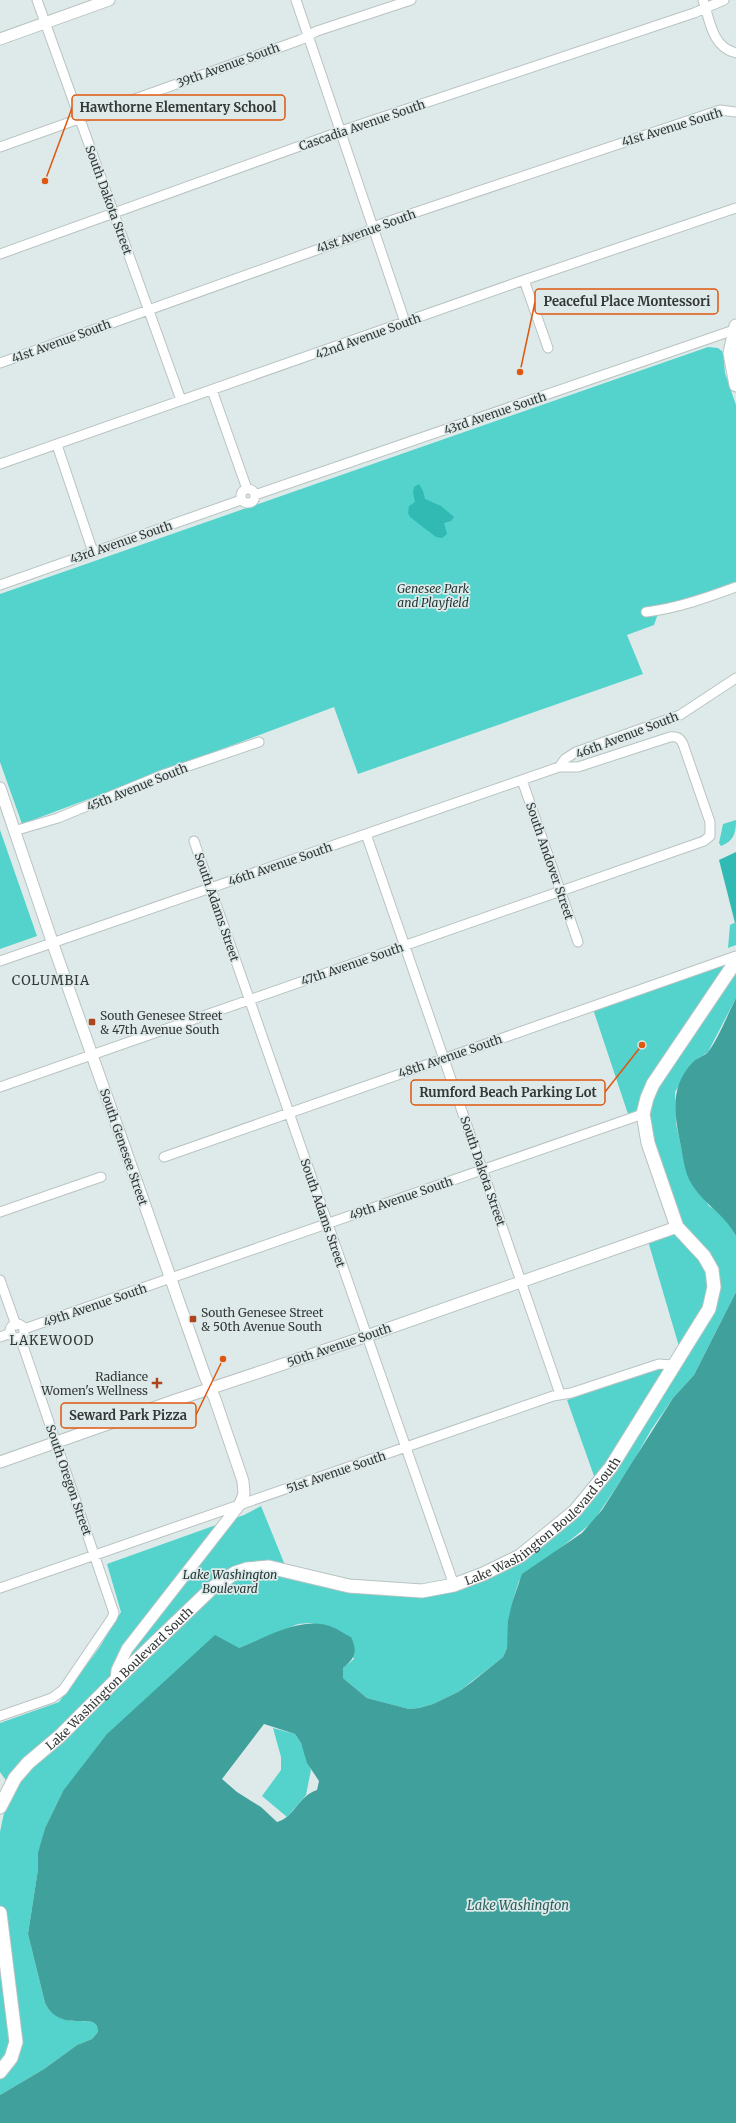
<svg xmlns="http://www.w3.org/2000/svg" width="736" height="2123" font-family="Merriweather,serif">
<rect width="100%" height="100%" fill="#deeae9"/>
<path fill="#53d3cc" d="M708 347 718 348 723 352 725 373 736 405V582L660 608 654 625 627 635 643 674 358 774 334 707 22 824 0 762V594Z
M736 820C736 833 734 841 721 846L719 843 723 824Z
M0 830 37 936 0 949Z
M736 922V945L728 948 730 925Z
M736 957V998L708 1052 694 1061 675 1092 676 1124 685 1165 709 1206 719 1212 729 1224 736 1236V1292L694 1375 673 1398 651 1430 633 1462 593 1522 519 1581 512 1603 507 1648 503 1657 493 1665 458 1692 433 1704 419 1708 409 1709 367 1698 343 1678V1668L354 1659 342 1633 335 1628 323 1625 309 1623 298 1624 239 1648 62 1793 45 1828 39 1853 38 1869 28 1934 45 2003C60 2032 91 2014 97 2026L98 2032 92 2039 77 2045 44 2069 0 2095V1832L5 1808 13 1790 0 1772V1723L59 1702 99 1648 121 1612 107 1564 244 1515 261 1506 289 1575 420 1594 485 1578 599 1490 567 1400 683 1360 648 1241 685 1229 655 1155 649 1111 629 1117 593 1009Z
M273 1728 295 1734 301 1743 311 1770 306 1795 287 1817 262 1796 281 1770V1757Z"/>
<path fill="#30bab3" d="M419 484 423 491 425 499 441 506 454 517 451 521 444 523 447 534 442 538 436 537 410 517 408 513 409 506 415 502 413 493 414 487Z
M736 852V922L735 923 719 860Z"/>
<path fill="#40a19c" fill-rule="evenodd" d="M736 998V1236C723 1212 704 1205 691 1183 684 1172 683 1155 680 1142 674 1113 670 1086 693 1062 697 1058 704 1056 708 1052 716 1043 730 1010 736 998Z
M736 1292V2123H0V2095L44 2069 77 2045 92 2039 98 2032 97 2026C90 2013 60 2033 45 2003L28 1934 38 1869V1853L45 1828 63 1791 107 1734 215 1635 239 1648C268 1637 303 1614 335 1628 341 1631 346 1635 351 1637 358 1652 355 1658 343 1668V1678L367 1698 409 1709 419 1708 433 1704 458 1692 472 1682 503 1657 507 1648 508 1621 512 1603 522 1574 582 1533 602 1510 673 1398 694 1375ZM264 1724 295 1734 301 1743 307 1763 319 1781 317 1790C298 1796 294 1818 277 1822L261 1807 237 1792 222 1779Z"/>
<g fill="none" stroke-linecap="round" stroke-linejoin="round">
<g stroke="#b8c3c2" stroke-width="11">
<path id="minor" d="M37 0 181 400
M296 0 405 322
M703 0C710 21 712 47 736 53
M0 147 300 40 317 31 411 0
M0 254 350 128 694 13 724 0
M524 280 548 348
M0 363 364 233 381 224 720 110 736 112
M212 390 247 489
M57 445 93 552
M0 464 524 280 736 208
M241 496a7 7 0 1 1 14 0a7 7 0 1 1-14 0Z
M255 495 734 330
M0 585 241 500
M646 612C678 608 706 598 736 587
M559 767 565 759 576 752 680 715 736 678
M522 780 578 942
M14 831 58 818 162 775 259 742
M366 834 560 1394
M194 841 454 1585
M0 961 559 767H578L670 737C677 736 680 738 683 744L710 822V836L704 841 0 1087
M164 1157 736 956
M0 1212 101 1177
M0 1280 16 1325
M10 1331a7 7 0 1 1 14 0a7 7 0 1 1-14 0Z
M24 1329 643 1114
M0 1337 11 1333
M0 1588 553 1396 571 1393 659 1364 673 1365
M0 1716 52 1698 63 1690 112 1618 114 1613 20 1337"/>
</g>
<g stroke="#b8c3c2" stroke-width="13">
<path id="tertiary" d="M0 39 109 0
M0 788 55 950 205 1376 215 1399 243 1481 244 1494 240 1504 127 1649 117 1670 116 1680
M0 1462 173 1401 361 1338 677 1227"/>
</g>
<g stroke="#b8c3c2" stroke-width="15">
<g id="secondary">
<path d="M736 326 730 353 736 385"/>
<path id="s1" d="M0 1807 15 1778 28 1763 60 1736 113 1683 211 1589 235 1573 247 1569 269 1567 349 1586 422 1591 454 1585 483 1574 520 1556 575 1511 611 1467 709 1309 714 1287 712 1270 704 1256 677 1227 648 1143 643 1114 647 1098 653 1084 736 961"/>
<path d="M0 1913 16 2042 11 2058 0 2072"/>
</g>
</g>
<use href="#minor" stroke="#fff" stroke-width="9"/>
<use href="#tertiary" stroke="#fff" stroke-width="11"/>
<use href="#secondary" stroke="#fff" stroke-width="13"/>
</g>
<g fill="#ac451d" stroke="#deeae9" stroke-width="1.5">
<rect x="88" y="1018" width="8" height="8" rx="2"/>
<rect x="189" y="1315" width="8" height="8" rx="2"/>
<path d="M155 1377h4v4h4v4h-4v4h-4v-4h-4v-4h4z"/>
</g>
<g text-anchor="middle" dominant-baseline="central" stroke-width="3.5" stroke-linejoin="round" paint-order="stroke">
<g font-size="12" fill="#343938" stroke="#deeae9">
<text transform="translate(228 65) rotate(-20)">39th Avenue South</text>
<text transform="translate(362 125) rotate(-19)">Cascadia Avenue South</text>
<text transform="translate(672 127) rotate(-17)">41st Avenue South</text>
<text transform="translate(109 200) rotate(70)">South Dakota Street</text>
<text transform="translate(366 231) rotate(-20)">41st Avenue South</text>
<text transform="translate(368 336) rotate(-20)">42nd Avenue South</text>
<text transform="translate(61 341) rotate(-20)">41st Avenue South</text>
<text transform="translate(495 413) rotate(-19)">43rd Avenue South</text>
<text transform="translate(121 542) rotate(-19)">43rd Avenue South</text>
<text transform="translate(627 735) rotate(-21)">46th Avenue South</text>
<text transform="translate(137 787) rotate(-22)">45th Avenue South</text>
<text transform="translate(550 861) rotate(71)">South Andover Street</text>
<text transform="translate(280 864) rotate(-19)">46th Avenue South</text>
<text transform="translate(217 907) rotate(71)">South Adams Street</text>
<text transform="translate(352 964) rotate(-19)">47th Avenue South</text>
<text transform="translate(450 1056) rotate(-19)">48th Avenue South</text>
<text transform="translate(124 1147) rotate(71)">South Genesee Street</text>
<text transform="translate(483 1171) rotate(71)">South Dakota Street</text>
<text transform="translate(401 1198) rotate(-19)">49th Avenue South</text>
<text transform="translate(323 1213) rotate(71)">South Adams Street</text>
<text transform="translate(95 1305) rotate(-19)">49th Avenue South</text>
<text transform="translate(339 1345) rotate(-19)">50th Avenue South</text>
<text transform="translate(336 1472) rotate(-19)">51st Avenue South</text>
<text transform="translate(69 1480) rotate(71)">South Oregon Street</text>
<text stroke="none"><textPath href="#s1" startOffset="668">Lake Washington Boulevard South</textPath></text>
<text stroke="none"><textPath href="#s1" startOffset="177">Lake Washington Boulevard South</textPath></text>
</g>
<g font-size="12" font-style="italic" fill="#1e3433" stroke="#deeae9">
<text x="433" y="588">Genesee Park<tspan x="433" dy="14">and Playfield</tspan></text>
<text x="230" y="1574">Lake Washington<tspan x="230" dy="14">Boulevard</tspan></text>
</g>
<g font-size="12" fill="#343938" stroke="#deeae9" text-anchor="start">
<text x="100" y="1015">South Genesee Street<tspan x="100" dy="14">&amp; 47th Avenue South</tspan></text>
<text x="201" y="1312">South Genesee Street<tspan x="201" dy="14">&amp; 50th Avenue South</tspan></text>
<text x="148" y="1376" text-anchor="end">Radiance<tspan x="148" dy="14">Women's Wellness</tspan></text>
</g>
<g font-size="13" letter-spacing="1" fill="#343938" stroke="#deeae9">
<text x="51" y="980">COLUMBIA</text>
<text x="52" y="1340">LAKEWOOD</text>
</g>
<g font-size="13" font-style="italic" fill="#2b605d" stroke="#deeae9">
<text x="518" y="1905">Lake Washington</text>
</g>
</g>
<path fill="none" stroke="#df570e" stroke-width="1.5" d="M45 181L72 108M520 372L535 302M642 1045L605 1092M223 1359L196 1415"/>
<g fill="#df570e" stroke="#deeae9" stroke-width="1.5">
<circle cx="45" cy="181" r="4"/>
<circle cx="520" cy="372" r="4"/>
<circle cx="642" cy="1045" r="4"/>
<circle cx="223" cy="1359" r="4"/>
</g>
<g fill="#deeae9" stroke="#df570e" stroke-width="1.5">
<rect x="72" y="95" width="213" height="25" rx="4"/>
<rect x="535" y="289" width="183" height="25" rx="4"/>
<rect x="411" y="1080" width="194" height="25" rx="4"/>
<rect x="61" y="1403" width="135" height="25" rx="4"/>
</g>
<g font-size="13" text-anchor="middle" font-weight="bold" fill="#343938">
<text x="178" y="112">Hawthorne Elementary School</text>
<text x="627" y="306">Peaceful Place Montessori</text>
<text x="508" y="1097">Rumford Beach Parking Lot</text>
<text x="128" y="1420">Seward Park Pizza</text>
</g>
</svg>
